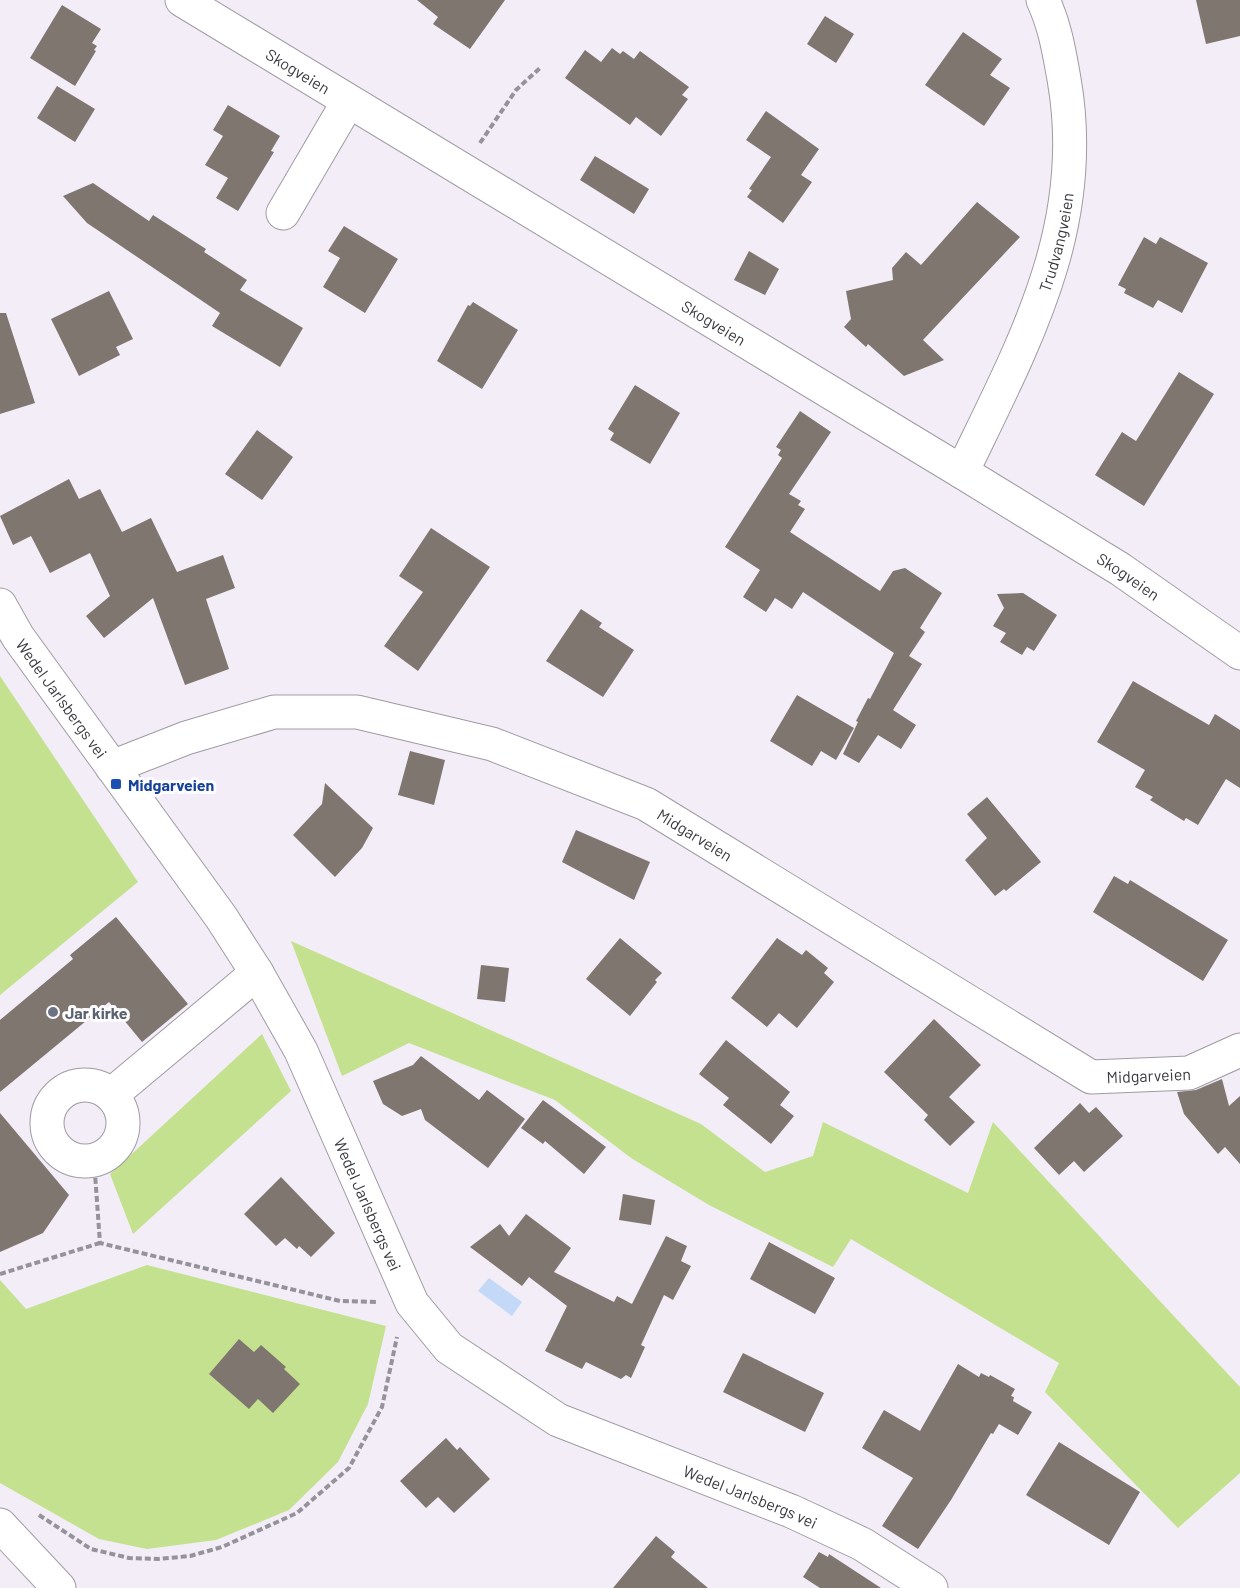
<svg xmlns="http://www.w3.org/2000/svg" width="1240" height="1588" font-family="Barlow,sans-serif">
<rect width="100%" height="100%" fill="#f2edf7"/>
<path fill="#c4e190" d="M0 676 138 882 0 995Z
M291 941 701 1124 765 1172 813 1156 823 1122 968 1193 993 1122 1240 1387V1473L1178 1528 1045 1392 1059 1363 851 1239 833 1267 709 1205 631 1158 555 1100 409 1043 342 1076Z
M262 1034 291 1091 133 1234 110 1174Z
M147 1265 386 1326 368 1404 338 1462 289 1510 216 1540 147 1549 99 1539 0 1483V1280L26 1309Z"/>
<path fill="#c3d9f7" d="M489 1278 522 1302 512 1316 478 1291Z"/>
<path fill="#7f7670" d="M417 0H505L470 49 433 24 438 17Z
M1196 0H1240V36L1206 44Z
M62 5 101 29 92 43 97 46 94 50 96 51 75 86 30 58Z
M825 16 854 34 836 63 807 44Z
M963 32 1002 59 990 75 1010 88 984 126 925 85Z
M612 48 620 54 623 51 634 59 640 51 689 87 682 95 688 99 661 136 636 117 630 125 565 78 585 50 601 62Z
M57 86 95 109 75 142 37 118Z
M228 105 280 136 271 151 274 152 238 211 216 198 228 178 205 165 223 136 213 130Z
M766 111 819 149 801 175 812 182 783 223 747 197 752 190 749 189 771 157 746 140Z
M595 156 649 189 634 214 580 180Z
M93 183 149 221 153 215 206 249 204 252 247 280 240 290 303 328 280 367 212 326 220 313 87 223 63 196Z
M977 202 1020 237 923 340 944 360 904 376 868 344 866 347 844 327 851 319 846 291 893 280 892 268 906 252 921 265Z
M344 226 398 259 365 313 323 287 340 258 328 251Z
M1144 237 1156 244 1160 237 1208 263 1182 313 1158 300 1153 308 1124 293 1126 289 1118 285Z
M749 251 779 269 765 295 734 280Z
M109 291 133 339 116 347 120 355 79 376 51 319Z
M473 302 518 330 482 389 437 361 468 305 470 306Z
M0 313H6L35 403 0 414Z
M1179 372 1214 394 1144 506 1095 475 1122 432 1136 441Z
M635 385 680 413 650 464 610 440 614 433 608 429Z
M800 411 831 432 789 494 801 501 798 505 805 509 790 532 880 591 893 571 905 568 942 593 920 628 925 632 909 656 922 664 893 710 916 725 901 749 878 735 859 763 843 754 858 722 856 721 868 698 870 699 894 653 803 592 792 609 775 598 766 612 743 597 760 570 725 547 782 458 778 455 781 450 776 447Z
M257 430 293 457 262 500 225 474Z
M69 479 79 499 100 489 122 532 151 518 177 572 223 555 235 588 206 599 229 669 185 685 153 598 104 638 86 616 110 596 90 553 50 573 31 536 13 545 0 516Z
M431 528 490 567 418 671 384 646 423 592 399 576Z
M1023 593 1057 615 1034 651 1027 647 1022 655 1000 642 1006 633 993 626 1004 608 997 594Z
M581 609 602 623 599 627 634 650 603 697 546 661Z
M1133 681 1209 725 1215 714 1240 730V788L1226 779 1198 825 1186 818 1184 821 1150 800 1153 797 1135 787 1145 770 1097 742Z
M797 695 854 728 836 760 821 751 812 766 770 741Z
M410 751 445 760 434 805 398 795Z
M325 783 373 828 362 848 335 877 293 835 322 804Z
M987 797 1041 862 1006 891 1004 889 995 896 965 860 987 838 967 814Z
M576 830 650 862 634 900 562 862Z
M1114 876 1128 884 1130 880 1228 940 1203 981 1093 912Z
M116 917 188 1004 142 1042 109 1002 0 1092V1020L73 959 70 955Z
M620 938 662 973 655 980 657 982 630 1016 586 979Z
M777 938 802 955 806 950 828 968 824 973 834 982 797 1028 779 1013 767 1027 731 998Z
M481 965 509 968 505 1002 477 999Z
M934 1019 981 1065 949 1097 975 1122 950 1146 924 1120 928 1115 884 1072Z
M726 1040 790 1092 780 1105 794 1116 771 1144 723 1105 729 1098 699 1074Z
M421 1056 479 1100 487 1090 525 1119 488 1168 425 1120 421 1109 402 1116 383 1104 373 1081 413 1065Z
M1222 1079 1229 1106 1240 1096V1164L1225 1147 1218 1154 1184 1114 1177 1092 1196 1090Z
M543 1100 606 1147 584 1174 545 1141 543 1144 521 1128Z
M1080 1103 1089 1113 1096 1107 1123 1136 1084 1172 1074 1161 1059 1175 1034 1148Z
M0 1113 69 1195 43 1233 0 1252Z
M281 1177 335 1233 311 1257 299 1246 297 1249 285 1238 276 1246 244 1214Z
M623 1194 655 1200 651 1225 619 1220Z
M526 1214 571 1248 554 1272 614 1302 617 1296 632 1304 666 1236 687 1246 681 1261 691 1266 673 1300 664 1295 641 1345 645 1347 631 1378 626 1375 621 1379 586 1362 582 1369 545 1351 567 1306 529 1277 522 1286 470 1247 500 1224 509 1236Z
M769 1242 835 1278 815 1314 750 1279Z
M239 1339 254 1352 261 1345 286 1367 284 1369 300 1384 273 1413 258 1399 249 1409 209 1374Z
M743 1353 824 1393 805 1432 723 1392Z
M958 1364 979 1377 981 1373 989 1377 990 1375 1015 1389 1011 1396 1014 1397 1013 1401 1032 1412 1018 1435 999 1424 993 1434 991 1433 951 1500 918 1549 882 1526 913 1478 862 1448 884 1410 920 1431Z
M446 1438 457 1450 460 1447 490 1479 454 1513 438 1497 426 1508 400 1481Z
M1059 1442 1140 1492 1109 1545 1026 1495Z
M656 1536 675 1552 671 1557 708 1588H613Z
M819 1552 828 1557 829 1554 881 1588H820L803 1577Z"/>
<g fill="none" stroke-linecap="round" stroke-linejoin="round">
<g stroke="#a09aa4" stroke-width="35">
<g id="minor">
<path id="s1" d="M182 0 962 472 1120 569 1240 653"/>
<path d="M283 213 348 102"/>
<path id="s2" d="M962 472C1024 343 1090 226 1064 79 1059 51 1055 26 1043 0"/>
<path id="s3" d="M0 605 18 637 221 917 257 973 301 1051 412 1303 449 1348 558 1420 791 1511 862 1544 931 1588"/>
<path id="s4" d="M112 767 186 738 274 712H357L492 744 646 804 1091 1077 1189 1073 1240 1050"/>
<circle cx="85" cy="1123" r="38"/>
<path d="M111 1095 257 973"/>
</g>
</g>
<g stroke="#a09aa4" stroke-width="35">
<path id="major" d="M0 1525 59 1588"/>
</g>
<path stroke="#959299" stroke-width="4" stroke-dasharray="6 3" stroke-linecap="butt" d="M480 143 516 90 540 68
M94 1160 100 1243 340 1301 376 1302
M0 1274 100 1243
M39 1515 91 1549 129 1558 158 1559 190 1556 222 1547 297 1513 349 1468 382 1407 397 1337"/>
<use href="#minor" stroke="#fff" stroke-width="33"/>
<use href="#major" stroke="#fff" stroke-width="33"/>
</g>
<rect fill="#1a4fb4" stroke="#fdfcfe" stroke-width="2" x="110" y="778" width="12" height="12" rx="3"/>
<circle fill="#6b7280" stroke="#fdfcfe" stroke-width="2" cx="53" cy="1012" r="6"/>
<g text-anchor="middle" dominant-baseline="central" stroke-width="6" stroke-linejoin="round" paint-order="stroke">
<g font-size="16" fill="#3b393d" stroke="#fdfcfe">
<text stroke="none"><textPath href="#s1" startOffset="136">Skogveien</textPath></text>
<text stroke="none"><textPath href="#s2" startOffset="249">Trudvangveien</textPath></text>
<text stroke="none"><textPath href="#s1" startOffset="622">Skogveien</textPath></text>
<text stroke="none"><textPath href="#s1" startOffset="1108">Skogveien</textPath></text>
<text stroke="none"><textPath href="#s3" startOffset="112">Wedel Jarlsbergs vei</textPath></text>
<text stroke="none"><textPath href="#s4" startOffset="616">Midgarveien</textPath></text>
<text stroke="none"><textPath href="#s4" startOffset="1138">Midgarveien</textPath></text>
<text stroke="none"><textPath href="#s3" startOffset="706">Wedel Jarlsbergs vei</textPath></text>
<text stroke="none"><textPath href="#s3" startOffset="1210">Wedel Jarlsbergs vei</textPath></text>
</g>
<g font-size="16" font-weight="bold" fill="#164399" stroke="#fdfcfe" text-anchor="start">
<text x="128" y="784">Midgarveien</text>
</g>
<g font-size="16" font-weight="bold" fill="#5b616d" stroke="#fdfcfe" text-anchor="start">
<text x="65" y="1012">Jar kirke</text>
</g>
</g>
</svg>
